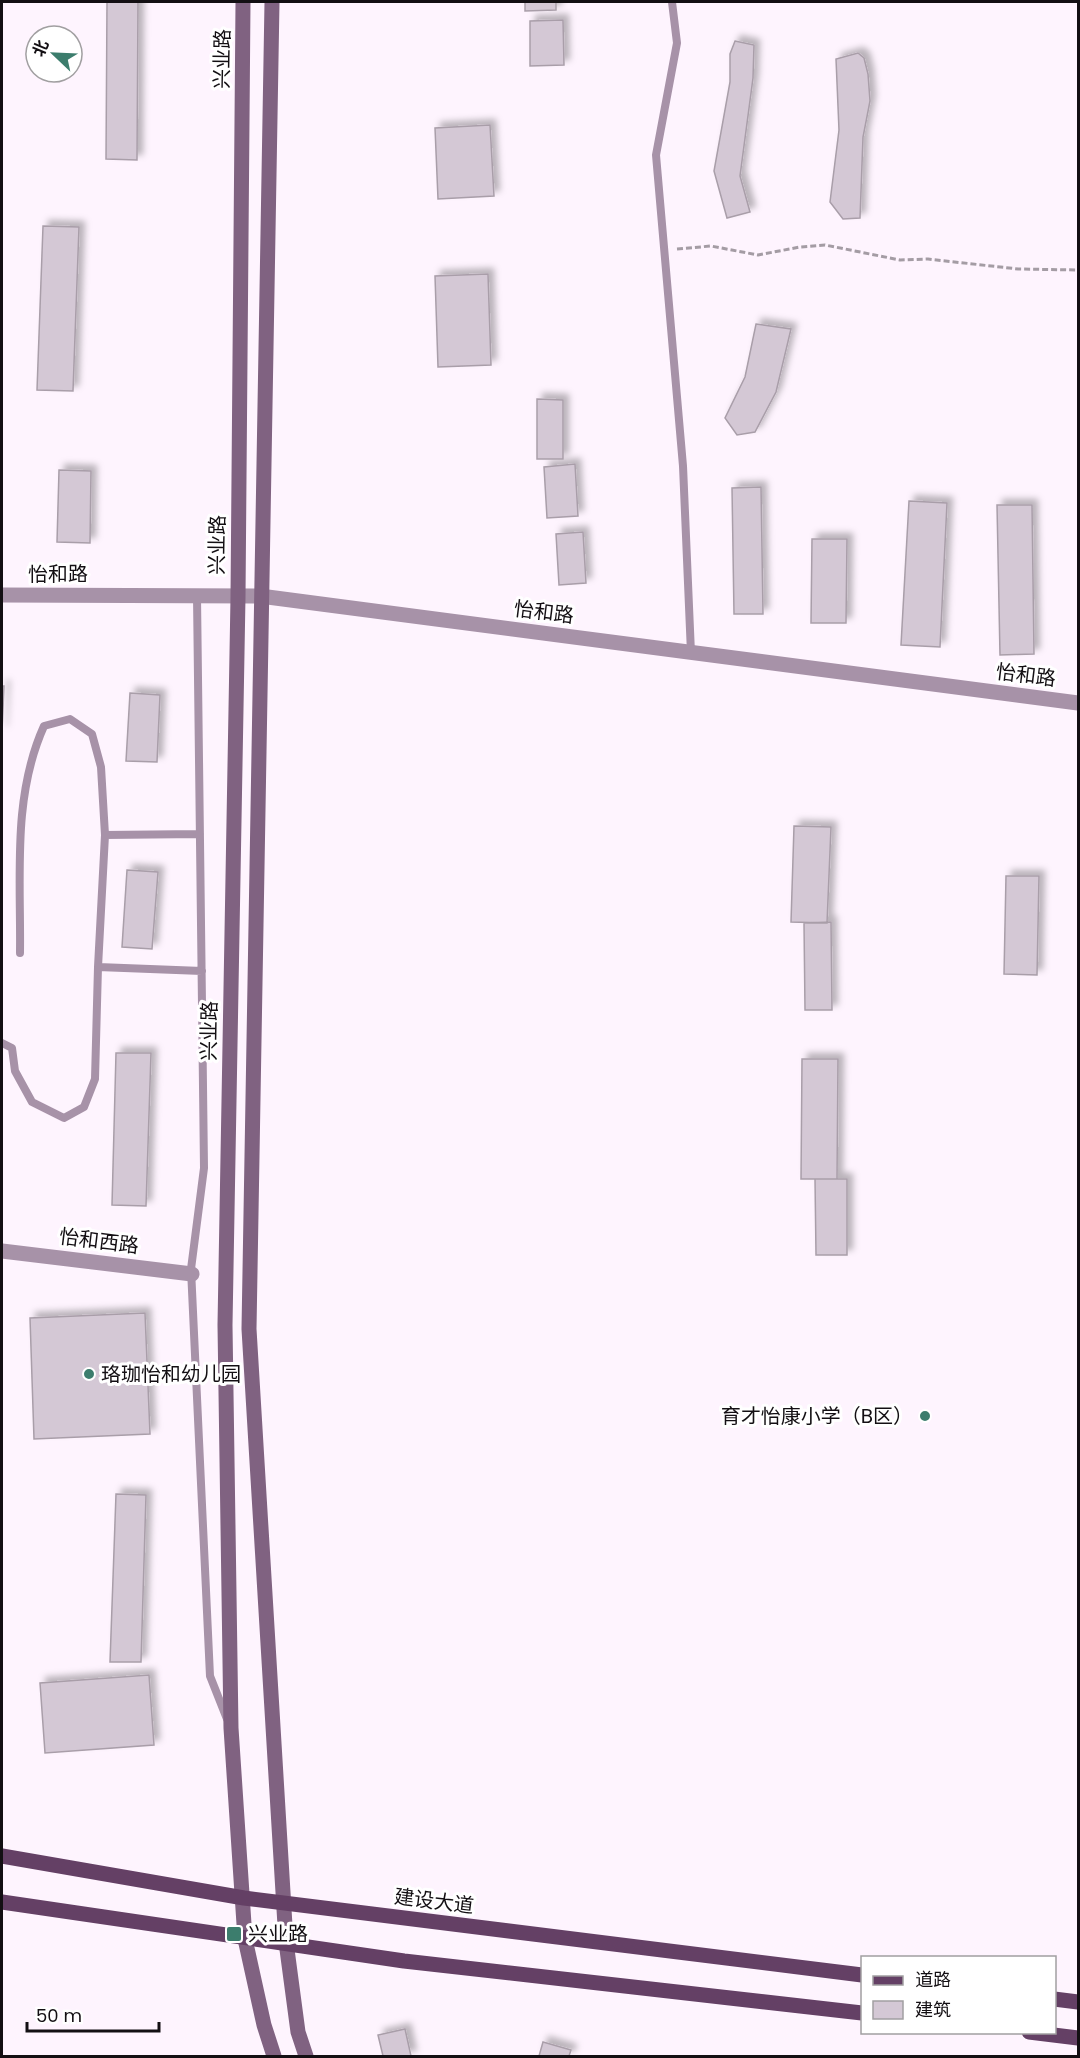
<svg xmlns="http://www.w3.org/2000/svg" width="1080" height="2058" font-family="Poppins,'Noto Sans SC',sans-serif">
<defs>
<filter id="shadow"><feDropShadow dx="5.5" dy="-5.5" stdDeviation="3" flood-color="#0004"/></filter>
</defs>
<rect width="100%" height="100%" fill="#fef4fe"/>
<path fill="#d4c8d5" stroke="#a99ea9" stroke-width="1.5" filter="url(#shadow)" d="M107 2H138L137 160 106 159Z
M525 2H556V10L525 11Z
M563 20 564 65 530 66V21Z
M735 41 754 45 753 78 740 176 750 212 727 218 714 171 730 82V54Z
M858 53 864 58 868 74 870 101 863 137 860 218 843 219 830 202 839 130 836 59Z
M490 125 494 196 438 199 435 128Z
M43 226 79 227 73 391 37 390Z
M488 274 491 365 438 367 435 276Z
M756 324 791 329 776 392 755 432 737 435 725 418 745 377Z
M537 399 563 400V459H537Z
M575 464 578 516 547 518 544 467Z
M59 470 91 471 90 543 57 542Z
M761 487 763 614H734L732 488Z
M909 501 947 503 940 647 901 645Z
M997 505H1032L1034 654 1000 655Z
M583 532 586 583 559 585 556 534Z
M812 539H847L846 623H811Z
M2 686H4L2 732Z
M130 693 160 695 157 762 126 761Z
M794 826 831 827 827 923 791 922Z
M127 870 158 872 152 949 122 947Z
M1006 876H1039L1037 975 1004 974Z
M831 922 832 1010H805L804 923Z
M116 1053H151L146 1206 112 1205Z
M802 1059H838L837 1179H801Z
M815 1179H847V1255H816Z
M145 1313 150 1434 34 1439 30 1318Z
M116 1494 146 1495 141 1662H110Z
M149 1675 154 1745 45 1753 40 1683Z
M405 2029 411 2056H383L378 2035Z
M543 2042 571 2050 569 2056H539Z"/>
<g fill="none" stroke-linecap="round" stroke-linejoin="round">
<path stroke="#a49ca4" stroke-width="3" stroke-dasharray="6 3" stroke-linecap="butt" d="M677 249 711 246 758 255 800 247 825 245 900 260 928 259 1018 269 1078 270"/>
<path stroke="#a792a8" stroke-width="8" d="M672 2 677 43 656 155 683 466 691 653
M197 596 204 1168 191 1269 210 1676 227 1719
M200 834 105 835 98 967 202 971
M20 953C21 877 12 797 44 726L70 719 92 734 101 767 105 835
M2 1043 12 1048 15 1071 32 1102 64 1118 84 1107 95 1079 98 967"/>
<path stroke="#a792a8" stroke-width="15" d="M2 1251 192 1274"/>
<path stroke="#a792a8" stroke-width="15" d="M2 595 260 596 1078 703"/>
<path stroke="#806281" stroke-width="15" d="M243 2 238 597 225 1325 231 1728 245 1939 264 2025 274 2056
M272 2 249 1329 286 1942 298 2032 306 2056"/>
<path stroke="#644065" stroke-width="15" d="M2 1856 244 1898 862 1975
M2 1902 404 1961 862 2013
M1054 1999 1078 2002
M1029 2032 1078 2038"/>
</g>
<g fill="#3c7d6d" stroke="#fff" stroke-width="2">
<circle cx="89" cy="1374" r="6"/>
<circle cx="925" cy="1416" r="6"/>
<rect x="226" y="1926" width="16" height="16" rx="3"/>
</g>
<g text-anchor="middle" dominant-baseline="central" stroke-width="6" stroke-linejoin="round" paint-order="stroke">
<g font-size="20" fill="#130f13" stroke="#fff">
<text transform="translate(222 59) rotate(-89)">兴业路</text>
<text transform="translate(217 545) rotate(-89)">兴业路</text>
<text x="58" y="574">怡和路</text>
<text transform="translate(544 612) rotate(7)">怡和路</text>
<text transform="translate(1026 675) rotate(7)">怡和路</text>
<text transform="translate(209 1031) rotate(-89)">兴业路</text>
<text transform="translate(99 1241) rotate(7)">怡和西路</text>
<text transform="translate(434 1901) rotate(7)">建设大道</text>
</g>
<g font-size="20" fill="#130f13" stroke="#fff" text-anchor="start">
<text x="101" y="1374">珞珈怡和幼儿园</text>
<text x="913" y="1416" text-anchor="end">育才怡康小学（B区）</text>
<text x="248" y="1934">兴业路</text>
</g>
</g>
<rect width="1080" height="2058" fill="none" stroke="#130f13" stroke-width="6"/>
<rect x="861" y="1956" width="195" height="78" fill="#ffffff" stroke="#a19fa1" stroke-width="1.5"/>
<rect x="873" y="1976" width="30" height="9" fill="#644065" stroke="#a19fa1" stroke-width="1.5"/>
<text x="915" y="1986" font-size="18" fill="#130f13">道路</text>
<rect x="873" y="2001" width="30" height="18" fill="#d4c8d5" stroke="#a19fa1" stroke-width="1.5"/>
<text x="915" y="2016" font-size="18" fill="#130f13">建筑</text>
<g transform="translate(54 54) rotate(293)"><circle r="28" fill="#ffffff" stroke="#a19fa1" stroke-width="1.5"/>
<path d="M0-4.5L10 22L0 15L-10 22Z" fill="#3c7d6d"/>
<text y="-9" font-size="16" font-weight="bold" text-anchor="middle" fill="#130f13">北</text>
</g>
<path d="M27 2022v9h132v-9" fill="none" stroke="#130f13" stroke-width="3"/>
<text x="36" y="2022" font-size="18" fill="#130f13" stroke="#ffffff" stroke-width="4.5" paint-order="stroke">50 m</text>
</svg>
